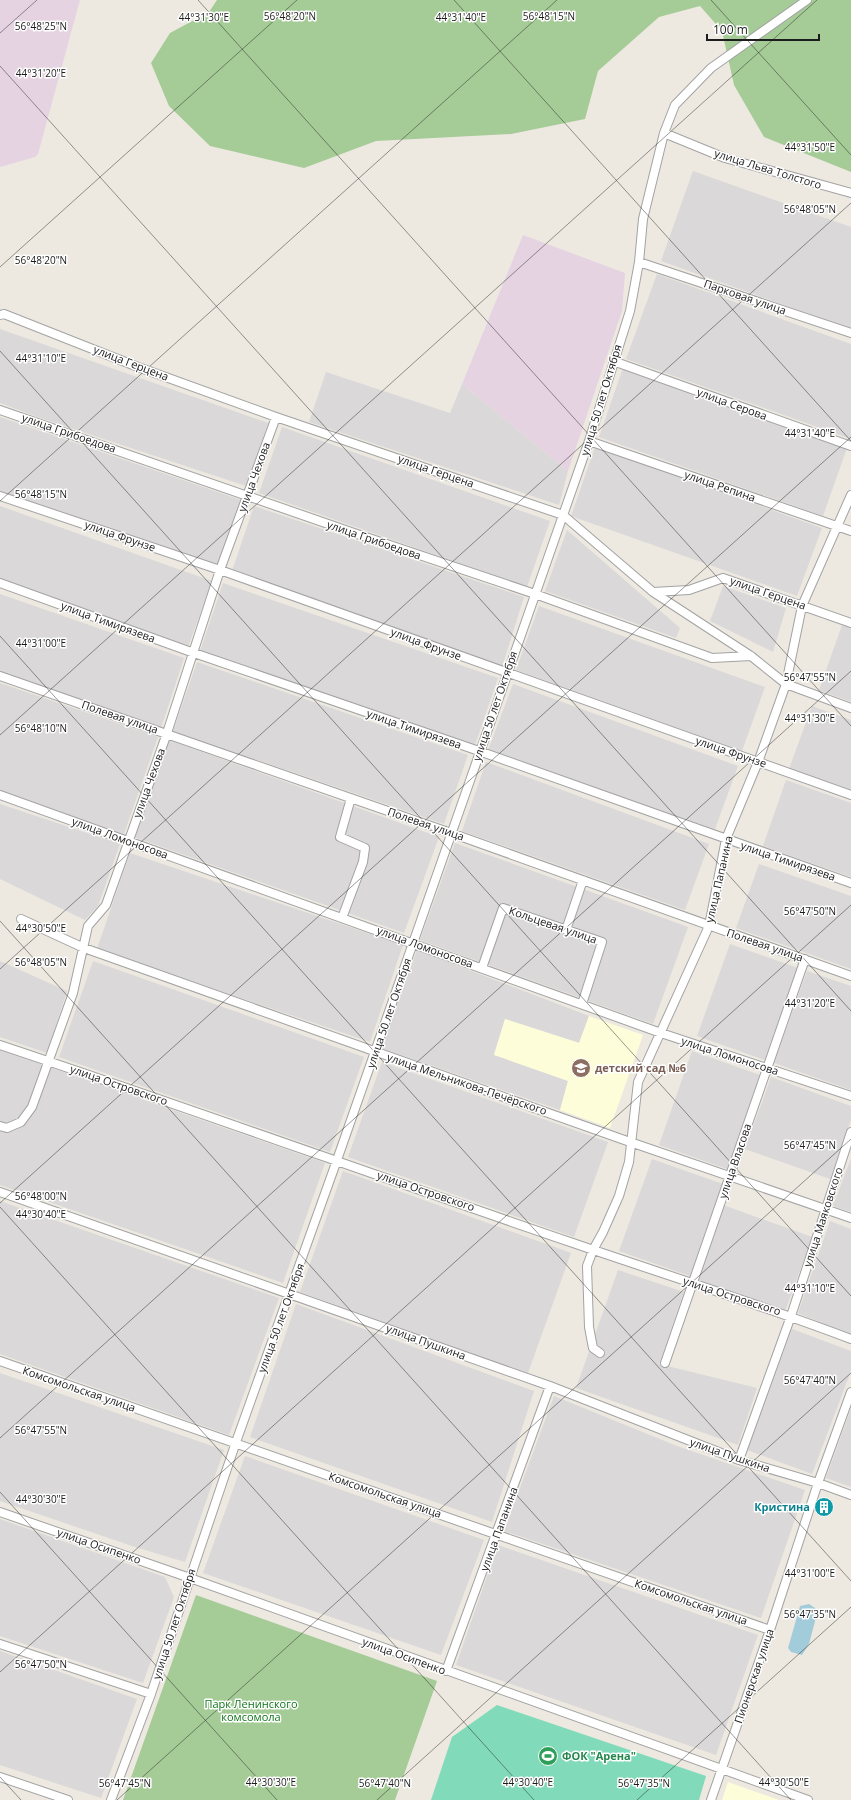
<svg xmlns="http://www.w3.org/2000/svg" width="851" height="1800" font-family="'Open Sans',sans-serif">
<rect width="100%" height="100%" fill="#ede9e1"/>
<!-- residential -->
<path fill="#dad8d8" d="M693,171l158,56v102l-190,-68z
M657,274l194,70v95l-225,-80z
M0,329l268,94 -22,63 -206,-68 -40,-15z
M623,368l224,80 -24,68 -224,-79z
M326,372l124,41 12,-29 106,87 -9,34 -250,-83z
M0,417l241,83 -23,66 -218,-75z
M282,427l268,94 -23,66 -268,-94z
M595,447l227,81 -25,68 -226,-80z
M0,506l212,75 -24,66 -188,-67z
M254,506l270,91 -22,70 -270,-96z
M567,530l113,98 -4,10 -131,-47z
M223,583l275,95 -23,67 -275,-94z
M723,586l63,22 -13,44 -63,-31z
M0,594l184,64 -23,70 -161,-56z
M539,606l226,81 -23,64 -226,-81z
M842,625l9,3v74l-32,-12z
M197,662l271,93 -24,69 -271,-93z
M0,683l158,54 -34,97 -124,-44z
M513,684l225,82 -23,63 -227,-79z
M812,706l39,14v71l-62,-22z
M169,740l270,97 -35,96 -270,-96z
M486,762l223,82 -24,66 -223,-79z
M786,780l65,23v74l-88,-31z
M0,804l120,40 -22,62 -13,14 -85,-41z
M455,843l233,84 -35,97 -233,-84z
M130,853l273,92 -33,97 -273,-93z
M759,864l92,32v73l-115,-41z
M730,944l68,24 -33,92 -68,-24z
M417,950l172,66 -9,27 -75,-24 -11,35 74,27 -8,29 -179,-62z
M0,961l67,30 -20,62 -47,-16z
M93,961l271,96 -34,95 -271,-95z
M807,971l44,15v104l-77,-27z
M0,1050l325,113 -42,120 -283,-98z
M692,1051l68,24 -33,94 -68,-24z
M382,1062l226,80 -34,95 -226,-80z
M771,1077l80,29v14l-21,59 -85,-30z
M851,1158v54l-18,-6z
M652,1159l71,25 -33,92 -71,-25z
M343,1171l228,82 -43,120 -228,-81z
M0,1201l279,97 -50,137 -229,-81z
M723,1205l89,32 -27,75 -88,-31z
M830,1221l21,8v106l-53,-22z
M618,1270l66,22 -25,72 98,24 -19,57 -162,-57z
M296,1304l238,87 -42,131 -242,-85z
M792,1329l59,22v20l-39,103 -65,-24z
M0,1373l224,77 -39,112 -50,-15 -135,-46z
M554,1396l123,50 128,44 -44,128 -257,-87z
M851,1408v79l-25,-9z
M245,1456l239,84 -43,115 -238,-82z
M0,1519l165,58 9,20 -31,86 -143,-47z
M498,1545l260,90 -42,120 -260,-90z
M0,1651l137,48 -36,99 -101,-33z"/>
<!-- industrial -->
<path fill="#e6d3e2" d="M0,0h80l-42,154 -3,3 -35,10z
M523,235l102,38 -3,38 -54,160 -106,-87z"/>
<!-- education -->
<path fill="#fdfed9" d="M589,1016l54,19 -33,93 -50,-18 8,-29 -74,-26 11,-36 74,24z
M728,1782l51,18h-57z"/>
<!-- forest -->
<path fill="#a5cb97" d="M217,0h634v172l-87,-35 -30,-52 -12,-54 -22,-25 -41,11 -61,54 -13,48 -74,15 -135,7 -72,27 -94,-22 -41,-40 -18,-43 19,-30 39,-21z
M196,1595l241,86 -42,119h-272z"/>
<!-- pitch -->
<path fill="#81dab9" d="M497,1705l209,71 -7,24h-268l21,-63z"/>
<!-- water -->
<path fill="#a3ccda" d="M809,1604l9,6 -9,34 -7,11 -11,-3 -3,-4 12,-42z"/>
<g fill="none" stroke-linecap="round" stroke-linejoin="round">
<defs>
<path id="minor" d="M664,133l61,25 126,35
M639,262l212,71
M0,315l4,-1 134,53 138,50 287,98 90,77 36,-2 34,-12 128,45
M613,361l238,85
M0,410l354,123 181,61 177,64 39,-2
M589,441l262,90
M0,496l220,74 631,225
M0,583l194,70 285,98 372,132
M653,592l98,64 35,28 65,24
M0,676l451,157 400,143
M0,795l661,238 190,63
M342,918l21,-56 2,-14 -25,-11 11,-39
M21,919l63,29 546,194 221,76
M566,930l17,-50
M482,968l21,-60 99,34 -20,62
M0,1045c192,64 382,133 573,198 93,32 186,61 278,96
M0,1126l7,2 14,-6 11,-15 41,-114 15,-67 18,-21 61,-172 53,-163 56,-153
M0,1192l550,194 189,74 79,23 33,12
M600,1353l-7,-5 -4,-21 -2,-61 6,-16 10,-18 16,-36 10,-34 9,-80 71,-156 17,-87 32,-77 28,-78 16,-78 49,-111
M0,1361l770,269
M665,1363l140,-404
M739,1460l52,-144 60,-184
M0,1512l190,66 618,222
M0,1644l151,50
M446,1671l104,-285
M0,1777l68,23
M111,1800l40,-106 85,-252 101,-282 252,-719 41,-130 9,-49 4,-43 21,-86 11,-28 36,-37 96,-68
M711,1800l59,-170 48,-147 33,-91"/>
</defs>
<!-- minor casing -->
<use href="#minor" stroke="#a3a3a3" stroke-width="10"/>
<!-- minor -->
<use href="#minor" stroke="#fff" stroke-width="8"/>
</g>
<!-- ticks -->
<path fill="none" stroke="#1c1c1c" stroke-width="1" stroke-opacity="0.45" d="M198,0l653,726M454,0l397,441M711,0l140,155M0,33l37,-33M0,66l851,945M0,267l297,-267M0,351l851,945M0,501l557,-501M0,636l851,945M0,735l817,-735M0,921l791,879M0,969l851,-766M0,1203l851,-766M0,1207l534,593M0,1438l851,-767M0,1492l277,308M0,1672l851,-767M0,1777l21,23M117,1800l734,-661M377,1800l474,-427M637,1800l214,-193"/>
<!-- icons -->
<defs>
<symbol id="school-disc" viewBox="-11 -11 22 22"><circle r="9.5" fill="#8d6e63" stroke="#fff"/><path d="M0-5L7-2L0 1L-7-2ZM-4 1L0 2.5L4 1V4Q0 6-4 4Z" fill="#fff"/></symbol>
<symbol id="building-disc" viewBox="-11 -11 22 22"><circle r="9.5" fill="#0f9aa8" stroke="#fff"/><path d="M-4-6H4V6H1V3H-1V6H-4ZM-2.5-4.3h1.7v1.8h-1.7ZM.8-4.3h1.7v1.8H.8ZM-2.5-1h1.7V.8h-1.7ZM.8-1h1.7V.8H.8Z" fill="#fff"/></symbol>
<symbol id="stadium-disc" viewBox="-11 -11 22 22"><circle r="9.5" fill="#2e9e5b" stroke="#fff"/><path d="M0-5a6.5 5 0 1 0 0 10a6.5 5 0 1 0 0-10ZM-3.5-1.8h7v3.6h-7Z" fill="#fff"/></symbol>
</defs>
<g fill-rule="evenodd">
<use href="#school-disc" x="570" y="1057" width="22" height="22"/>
<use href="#building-disc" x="813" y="1496" width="22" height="22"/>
<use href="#stadium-disc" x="537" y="1745" width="22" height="22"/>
</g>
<g text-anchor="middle" stroke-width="3" stroke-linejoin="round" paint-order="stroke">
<!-- street labels -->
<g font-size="11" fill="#1c1c1c" stroke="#fff">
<text transform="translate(768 169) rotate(17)" y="4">улица Льва Толстого</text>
<text transform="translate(745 297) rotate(19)" y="4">Парковая улица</text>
<text transform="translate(131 363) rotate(21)" y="4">улица Герцена</text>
<text transform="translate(601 400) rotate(-73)" y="4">улица 50 лет Октября</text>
<text transform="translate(732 404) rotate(20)" y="4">улица Серова</text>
<text transform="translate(69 433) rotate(19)" y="4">улица Грибоедова</text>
<text transform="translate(436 471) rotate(19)" y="4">улица Герцена</text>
<text transform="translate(254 477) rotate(-70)" y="4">улица Чехова</text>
<text transform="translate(720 486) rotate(19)" y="4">улица Репина</text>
<text transform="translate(120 536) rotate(19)" y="4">улица Фрунзе</text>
<text transform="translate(374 540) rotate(19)" y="4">улица Грибоедова</text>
<text transform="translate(768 593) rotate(19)" y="4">улица Герцена</text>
<text transform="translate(108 622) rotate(20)" y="4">улица Тимирязева</text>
<text transform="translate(426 644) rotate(20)" y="4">улица Фрунзе</text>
<text transform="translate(495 706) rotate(-71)" y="4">улица 50 лет Октября</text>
<text transform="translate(120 717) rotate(19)" y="4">Полевая улица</text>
<text transform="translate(414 729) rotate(19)" y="4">улица Тимирязева</text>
<text transform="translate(731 752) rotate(19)" y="4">улица Фрунзе</text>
<text transform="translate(149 783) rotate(-70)" y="4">улица Чехова</text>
<text transform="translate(426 824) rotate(19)" y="4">Полевая улица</text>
<text transform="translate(120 838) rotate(20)" y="4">улица Ломоносова</text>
<text transform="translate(788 861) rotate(19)" y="4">улица Тимирязева</text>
<text transform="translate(719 879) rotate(-77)" y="4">улица Папанина</text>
<text transform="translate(553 925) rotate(19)" y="4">Кольцевая улица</text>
<text transform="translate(765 945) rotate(19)" y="4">Полевая улица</text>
<text transform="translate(425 947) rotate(20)" y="4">улица Ломоносова</text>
<text transform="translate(389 1013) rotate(-71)" y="4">улица 50 лет Октября</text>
<text transform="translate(730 1056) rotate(18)" y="4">улица Ломоносова</text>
<text transform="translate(467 1084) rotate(19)" y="4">улица Мельникова-Печёрского</text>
<text transform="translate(119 1085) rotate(19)" y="4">улица Островского</text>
<text transform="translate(735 1161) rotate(-71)" y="4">улица Власова</text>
<text transform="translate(426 1191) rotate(19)" y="4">улица Островского</text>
<text transform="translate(823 1217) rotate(-72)" y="4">улица Маяковского</text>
<text transform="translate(732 1296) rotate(18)" y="4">улица Островского</text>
<text transform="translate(281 1318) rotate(-70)" y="4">улица 50 лет Октября</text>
<text transform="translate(426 1342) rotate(20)" y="4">улица Пушкина</text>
<text transform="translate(79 1389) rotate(19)" y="4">Комсомольская улица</text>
<text transform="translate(730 1455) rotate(19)" y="4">улица Пушкина</text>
<text transform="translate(385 1495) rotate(19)" y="4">Комсомольская улица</text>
<text transform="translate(499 1529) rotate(-70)" y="4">улица Папанина</text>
<text transform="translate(99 1546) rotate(19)" y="4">улица Осипенко</text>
<text transform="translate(691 1602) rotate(19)" y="4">Комсомольская улица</text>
<text transform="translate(174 1624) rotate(-72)" y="4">улица 50 лет Октября</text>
<text transform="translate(404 1656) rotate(20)" y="4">улица Осипенко</text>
<text transform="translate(754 1676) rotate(-71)" y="4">Пионерская улица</text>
</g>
<!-- education labels -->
<g font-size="11" font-weight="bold" fill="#785e54" stroke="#fff" text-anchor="start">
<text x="595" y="1072">детский сад №6</text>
</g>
<!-- culture labels -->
<g font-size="11" font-weight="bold" fill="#0d838f" stroke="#fff" text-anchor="end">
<text x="810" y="1511">Кристина</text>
</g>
<!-- park labels -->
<g font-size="11" fill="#0e7519" stroke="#fff">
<text x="251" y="1708">Парк Ленинского<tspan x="251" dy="13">комсомола</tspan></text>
</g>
<!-- leisure labels -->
<g font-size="11" font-weight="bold" fill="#27864d" stroke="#fff" text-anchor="start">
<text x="562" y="1760">ФОК "Арена"</text>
</g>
</g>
<g font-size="10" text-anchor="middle" fill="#1c1c1c" stroke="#fff" stroke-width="3" stroke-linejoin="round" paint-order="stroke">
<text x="290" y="20">56°48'20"N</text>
<text x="549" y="20">56°48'15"N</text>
<text x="204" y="21">44°31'30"E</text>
<text x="461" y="21">44°31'40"E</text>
<text x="41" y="30">56°48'25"N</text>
<text x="41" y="77">44°31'20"E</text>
<text x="810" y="151">44°31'50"E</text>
<text x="810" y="213">56°48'05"N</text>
<text x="41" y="264">56°48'20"N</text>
<text x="41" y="362">44°31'10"E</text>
<text x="810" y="437">44°31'40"E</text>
<text x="41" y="498">56°48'15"N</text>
<text x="41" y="647">44°31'00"E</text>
<text x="810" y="681">56°47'55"N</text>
<text x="810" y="722">44°31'30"E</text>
<text x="41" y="732">56°48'10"N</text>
<text x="810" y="915">56°47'50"N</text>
<text x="41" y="932">44°30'50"E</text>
<text x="41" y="966">56°48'05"N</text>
<text x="810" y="1007">44°31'20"E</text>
<text x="810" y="1149">56°47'45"N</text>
<text x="41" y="1200">56°48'00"N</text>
<text x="41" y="1218">44°30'40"E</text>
<text x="810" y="1292">44°31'10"E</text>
<text x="810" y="1384">56°47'40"N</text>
<text x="41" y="1434">56°47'55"N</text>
<text x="41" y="1503">44°30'30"E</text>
<text x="810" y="1577">44°31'00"E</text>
<text x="810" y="1618">56°47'35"N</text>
<text x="41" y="1668">56°47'50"N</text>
<text x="271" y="1786">44°30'30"E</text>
<text x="528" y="1786">44°30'40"E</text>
<text x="784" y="1786">44°30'50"E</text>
<text x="125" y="1787">56°47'45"N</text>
<text x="385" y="1787">56°47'40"N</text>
<text x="644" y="1787">56°47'35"N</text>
</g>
<!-- scale -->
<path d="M707 34v6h112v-6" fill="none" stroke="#1c1c1c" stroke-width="2"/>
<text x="713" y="34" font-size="12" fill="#1c1c1c" stroke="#ffffff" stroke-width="3" paint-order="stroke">100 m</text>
</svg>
